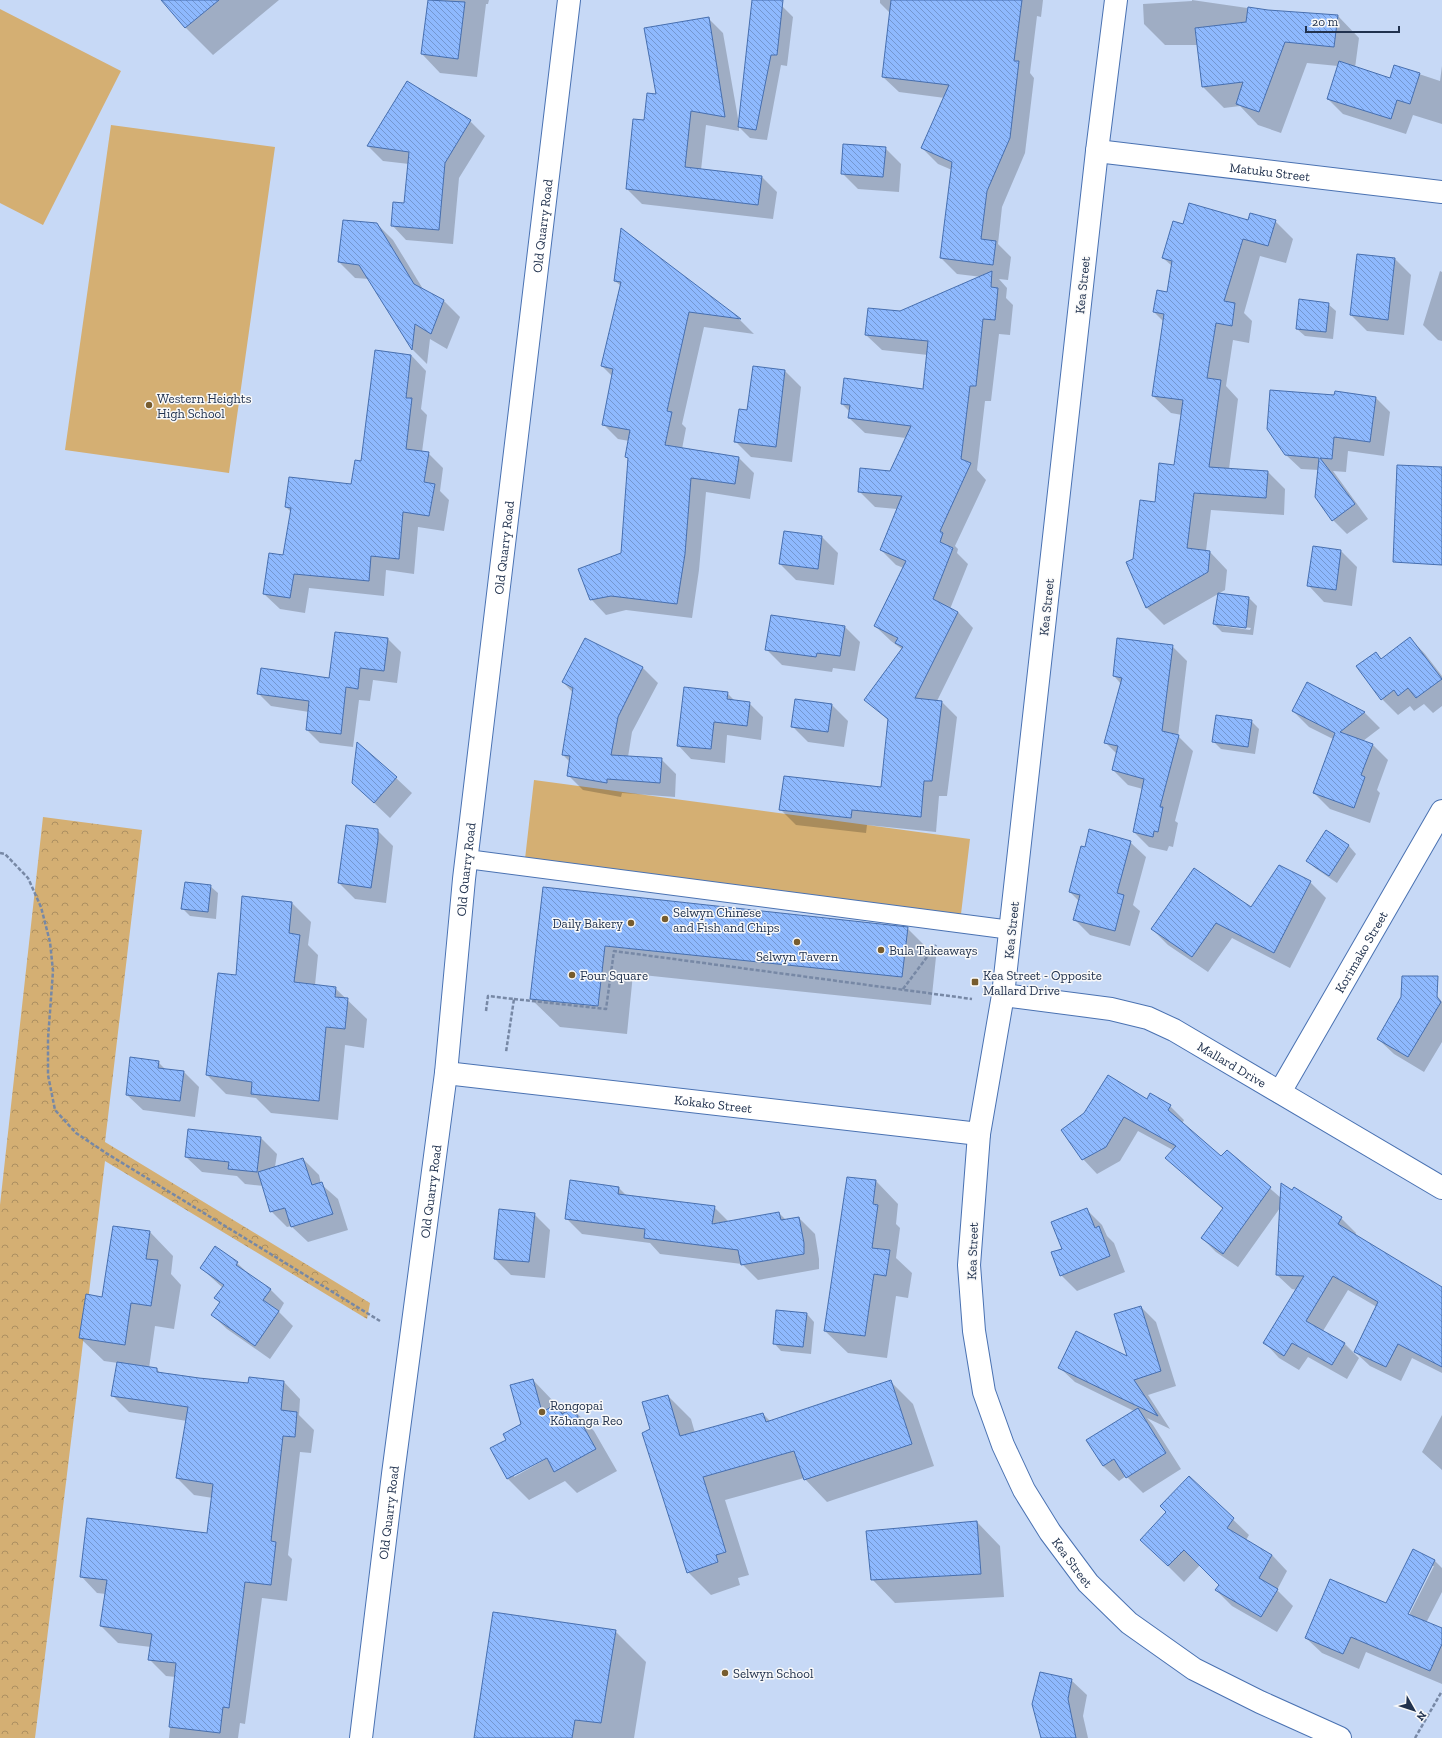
<svg xmlns="http://www.w3.org/2000/svg" width="1442" height="1738" font-family="'Zilla Slab',serif">
<defs>
<pattern id="park-crowns" width="20" height="18" patternUnits="userSpaceOnUse"><rect width="20" height="18" fill="#d4af73"/><path d="M2 6a3 3 0 1 1 6 0M12 15a3 3 0 1 1 6 0" fill="none" stroke="#ac8f61"/></pattern>
<pattern id="building-back-hatch" width="6" height="6" patternUnits="userSpaceOnUse"><rect width="6" height="6" fill="#8eb9fe"/><path d="M-1 5l2 2M0 0l6 6M5-1l2 2" fill="none" stroke="#7497d0"/></pattern>
</defs>
<rect width="100%" height="100%" fill="#c7d9f6"/>
<!-- grass -->
<path fill="#d4af73" d="M0,9l121,62 -78,154 -43,-22z
M111,125l164,22 -46,326 -164,-23z
M534,780l436,59 -9,75 -436,-55z"/>
<!-- park -->
<path fill="url(#park-crowns)" d="M43,817l99,13 -37,312 265,161 -3,16 -262,-158 -70,577h-35v-533z"/>
<!-- shadow -->
<path fill="#0003" fill-rule="evenodd" d="M163,0h116l-66,55 -27,-27z
M429,0h60l-1,4h-2l-9,73 -37,-4 -18,-19z
M880,0h163l-2,17 -4,-1 -7,57 4,5 -9,75 -23,54 -4,37 13,13 -3,23 -9,-1 8,9 -1,10 7,7 -3,30 -11,-1 -8,67h-6l-8,69 9,10 -31,66 3,3 -1,4 11,11 -18,45 8,3 15,16 -36,73 5,1 15,15 -10,79h-8l-3,36 -69,-7 -1,8 -70,-8 -16,-16 102,-21 7,-67 -23,-21 37,-50 -12,-9 -16,-15 29,-58 -8,-3 -15,-15 16,-41 -22,-2 -16,-16 32,-19 15,-34 -41,-5 -16,-15 1,-6 -8,-8 82,-14 4,-35 -46,-5 -16,-15 34,-23 82,-35 -25,-3 -16,-16 11,-88 -14,-6 -16,-16 23,-50 -46,-6 -16,-15 7,-64 -10,-10z
M1192,0l76,11 70,5 21,22 -4,30 36,11 4,-13 45,15 2,-15v58l-29,-9 -7,19 -63,-20 -15,-15 10,-33 -31,-3 -26,70 -23,-8 -18,-19 -16,2 -21,-21 -5,-42h-33l-21,-21 -1,-20 49,-3z
M782,6l11,11 -6,49 -6,-1 -14,75 -17,-2 -11,-11v4l-33,-6 -5,45 61,7 15,15 -4,27 -131,-15 -15,-15 18,-68 12,-26 51,-77 15,15 16,91z
M470,121l15,15 -26,42 -6,66 -47,-4 -14,-15 13,-21 4,-40 -26,-3 -15,-15z
M885,148l16,16 -2,28 -41,-3 -16,-16z
M1275,221l18,18 -7,24 -26,-7 -16,57 8,8 -3,22 -16,-3 -7,46 12,13 -9,70 39,3 17,17 -1,26 -73,-5 -5,41 4,1 17,18 -2,20 -61,35 -17,-17 -20,-46 7,-2 22,-57 19,-37 7,-51 -11,-2 -18,-17 11,-74 -10,-10 14,-19 4,-27 -9,-8 20,-33z
M377,224l16,16 30,49 21,12 16,16 -13,32 -17,-10 -3,25 -15,-15 -42,-70 -15,-1 -16,-16z
M622,229l118,91 14,14 -50,-7 -22,97 4,4 -4,21 57,9 15,15 -4,26 -44,-7 -7,78 -7,48 -66,-8 -20,5 -15,-16 31,-45 7,-95 -3,-2 3,-16 -11,-2 -15,-15 9,-48 -10,-10 19,-80 -6,-5z
M1358,255l37,4 16,16 -7,60 -37,-4 -16,-16z
M1440,271l2,1v69l-4,-1 -15,-15z
M1328,304l8,7 -3,28 -28,-3 -8,-7z
M411,355l15,16 -5,38 6,6 -5,37 6,1 15,15 -3,23 9,9 -5,31 -26,-4 -4,47 -28,-4 -2,26 -75,-8 -4,25 -25,-4 -16,-15 20,-38 7,-44 -5,-5 66,-22z
M754,367l31,4 16,16 -9,75 -41,-5 -16,-16 12,-30z
M1376,398l14,14 -6,44 -36,-5 -2,21 -13,-1 35,48 -21,15 -14,-14 -14,-50 -18,-1 -15,-14z
M822,537l16,16 -4,32 -38,-5 -16,-16z
M1341,551l16,16 -5,39 -28,-4 -15,-16z
M1218,594l31,4 8,8 -4,29 -31,-3 -8,-8zM1222,624l29,4 -1,2 -28,-4z
M844,626l16,16 -5,29 -22,-3 -1,4 -50,-7 -16,-16z
M335,633l53,6 13,13 -4,31 -24,-3 -3,21 -11,-1 -6,47 -33,-4 -13,-13 2,-18 -38,-6 -13,-13 72,-14z
M1410,638l15,16 17,22v30l-9,7 -9,-9 -10,7 -4,-5 -12,9 -16,-16 -7,-46 7,6z
M585,639l58,29 15,15 -26,49 -4,25 33,2 15,15 -1,23 -53,-4 -1,4 -38,-7 -15,-15 2,-13 -7,-7 10,-62 -10,-11z
M1172,646l15,15 -9,75 15,15 -18,70 3,2 -5,24 -4,-1 -2,5 -18,-4 -15,-15 9,-43 -15,-4 -15,-15 4,-16 -12,-12 16,-58 -7,-8z
M1307,684l58,29 15,15 -17,13 9,3 16,16 -11,30 3,3 -10,30 -40,-14 -16,-16 19,-54 -24,-12 -16,-16z
M727,693l8,8 14,2 14,14 -2,23 -34,-5 -2,28 -34,-4 -13,-14z
M796,700l36,5 16,16 -4,26 -36,-5 -16,-16z
M1251,721l8,8 -4,25 -34,-5 -8,-8z
M396,778l16,15 -22,25 -37,-35z
M377,830l16,16 -7,57 -31,-4 -16,-16z
M1326,831l23,15 7,8 -19,29 -22,-15 -8,-8z
M1130,842l16,15 -13,48 7,6 -10,35 -40,-11 -16,-16 5,-18 -9,-9z
M1279,866l31,16 16,16 -36,70 -58,-30 -24,34 -40,-27 -16,-16 99,-21z
M210,886l8,7 -2,26 -26,-3 -8,-8z
M543,888l364,40 29,29 -5,48 -298,-31 -6,60 -67,-7 -29,-28z
M292,903l19,19 -3,23 10,10 -3,30 20,3 32,31 -3,29 -19,-3 -7,75 -67,-7 -15,-15 -30,-4 -19,-19 29,-99z
M1435,993l7,9v40l-18,30 -30,-18 -16,-15 24,-42z
M158,1062l8,8 17,1 16,16 -4,30 -52,-7 -16,-15z
M1147,1100l23,6 14,14 -2,4 39,34 6,-7 54,47 11,-7 2,-3 47,30 15,15 -1,2 87,53v85l-30,-15 -11,23 -31,-15 -15,-14 22,-45 -29,-17 -25,41 21,12 15,15 -12,21 -39,-22 -9,13 -20,-12 -14,-15 32,-53 -5,-1 -15,-14 3,-67 -42,59 -22,-15 -14,-14 21,-29 -56,-51 6,-8 -35,-19 -18,30 -23,13 -14,-15 -21,-29z
M261,1138l16,16 -2,13 28,-8 16,16 2,9 17,15 10,31 -40,12 -17,-16 -4,1 -16,-16 -7,-25 -19,-2 -8,-8 -35,-4 -16,-15z
M848,1178l28,3 22,23 -2,20 4,4 -4,30 16,15 -4,25 -12,-2 -9,62 -39,-5 -23,-22z
M618,1187l9,9 87,11 15,15 50,-9 7,7 13,-2 16,16 4,25v10l-61,11 -16,-16 -82,-10 -10,-11 -68,-9 -16,-16z
M1086,1209l16,16 5,11 7,7 11,29 -48,19 -16,-16 2,-26z
M534,1214l16,16 -5,48 -34,-3 -16,-16z
M150,1232l23,24 -2,18 10,11 -7,44 -19,-3 -6,42 8,1 4,5 88,10 35,-2 16,17 -1,16 15,15 -3,23 -11,-1 -12,103 4,4 -5,42 -25,-3 -17,126 -5,-1 -2,15h-69l7,-61 -10,-1 -17,-17 2,-12 -33,-4 -17,-17 5,-32 -9,-1 -16,-17 127,-42 5,-36 -19,-3 -17,-17 10,-57 -58,-9 -16,-16 5,-33 -14,-2 -24,-23 23,-40z
M237,1263l14,13 19,13 14,14 -5,9 14,14 -23,33 -43,-30 -15,-14 8,-12 -5,-5 8,-10 -22,-20z
M1141,1307l15,15 20,64 -28,9 22,34 -23,-11 6,7 28,44 -38,24 -17,-17 -7,5 -16,-15 31,-55 -59,-29 -15,-14 69,-10z
M807,1314l7,8 -3,32 -30,-3 -7,-8z
M533,1380l21,22 1,4 2,-1 8,8 8,-4 21,22 23,40 -40,22 -12,-12 -36,19 -21,-21 -16,-30 15,-9 15,-16zM550,1454l1,2 -37,21v-3z
M891,1382l22,22 21,62 -107,36 -23,-24 -79,22 24,75 -11,3 2,7 -29,10 -23,-23 -37,-142 17,-34 23,23 4,14 68,-19 8,8z
M1442,1415v55l-20,-18z
M1189,1477l60,58 -3,5 26,15 15,16 -10,19 16,16 -16,26 -45,-26 -16,-16 4,-5 -20,-20 -16,17 -27,-27 10,-43z
M977,1522l23,24 4,51 -109,6 -23,-24z
M1413,1550l22,11 7,7v24l-16,31 16,7v54l-76,-32 -7,17 -37,-16 -16,-15 81,-34zM1432,1566h2l-27,53 -2,-1z
M615,1631l31,31 -12,76h-159z
M1071,1680l16,15 -4,21 5,22h-46z"/>
<!-- building -->
<path fill="url(#building-back-hatch)" stroke="#476faf" d="M161,0h58l-34,28z
M428,0l37,2 -7,57 -37,-5z
M752,0h31l-6,55h-6l-15,75 -18,-3z
M891,0h131l-8,61h5l-9,77 -23,53 -6,48 15,2 -3,24 -53,-7 12,-96 -31,-14 28,-63 -67,-8z
M1248,7l20,3 70,5 -4,32 -49,-5 -26,70 -23,-8 7,-22 -41,5 -7,-59 51,-6z
M709,17l16,100 -34,-6 -6,56 77,9 -4,29 -132,-16 7,-70 11,1 3,-27 9,1 -12,-66z
M1339,61l51,17 4,-13 26,8 -10,31 -13,-4 -6,19 -64,-20z
M407,81l64,39 -26,43 -6,67 -48,-4 2,-24 11,1 5,-51 -42,-6z
M843,144l43,3 -3,30 -42,-3z
M1189,203l59,17 2,-7 26,7 -8,26 -25,-7 -19,62 11,2 -3,23 -16,-3 -9,55 14,2 -12,87 59,4 -2,27 -72,-5 -7,55 23,3 -2,21 -62,36 -20,-46 7,-3 7,-59 15,2 4,-39 15,2 9,-65 -31,-4 12,-82 -11,-2 4,-22 10,2 5,-31 -10,-3 11,-37 10,3z
M343,220l34,3 37,61 30,16 -13,34 -16,-10 -3,26 -53,-85 -21,-3z
M621,228l120,91 -52,-7 -22,99 5,1 -7,33 74,12 -4,27 -44,-6 -6,76 -8,50 -66,-8 -21,4 -12,-31 43,-16 7,-95 -3,-1 5,-27 -28,-5 11,-56 -12,-3 20,-84 -7,-1z
M1357,254l38,4 -7,62 -38,-5z
M992,271l-1,16 7,1 -3,32 -12,-1 -7,67h-6l-9,73 10,4 -31,68 3,2 -3,9 13,6 -20,51 25,13 -43,86 27,3 -10,80h-8l-3,36 -69,-7 -1,8 -72,-8 5,-34 97,11 7,-68 -24,-19 39,-53 -8,-4 3,-5 -24,-12 32,-65 -26,-11 22,-54 -44,-4 2,-24 30,3 21,-45 -63,-8 2,-13 -9,-1 3,-26 79,11 5,-48 -63,-6 3,-27 32,3z
M1299,299l30,4 -3,29 -30,-3z
M375,350l36,5 -5,43h6l-6,51 23,3 -5,30 11,2 -6,32 -26,-4 -4,47 -28,-3 -2,25 -75,-7 -4,24 -27,-4 6,-41 14,2 8,-47 -6,-1 4,-30 62,7 4,-24 6,1z
M753,366l32,4 -9,77 -42,-5 5,-33 8,1z
M1270,390l64,5 1,-4 41,6 -6,45 -36,-5 -2,22 -12,-1 35,46 -23,17 -17,-24 4,-39 -34,-3 -18,-26z
M1397,465l45,2v98l-49,-3z
M784,531l38,5 -4,33 -39,-5z
M1313,546l28,4 -5,40 -29,-4z
M1218,593l31,4 -3,31 -33,-4z
M771,615l74,11 -5,30 -23,-3 -1,4 -51,-7z
M335,632l53,6 -4,33 -24,-3 -2,21 -12,-2 -5,47 -35,-4 3,-29 -52,-7 4,-26 68,10z
M1410,637l32,42 -26,19 -8,-10 -10,8 -4,-6 -13,10 -25,-34 20,-14 5,7z
M585,638l58,29 -25,50 -7,38 51,3 -2,25 -53,-4v4l-40,-7 3,-20 -8,-1 11,-67 -11,-6z
M1117,638l56,7 -11,86 17,4 -19,72h3l-5,25 -4,-1 -1,6 -20,-5 11,-53 -32,-9 6,-24 -14,-3 18,-65 -9,-2z
M1307,682l58,30 -25,20 33,12 -12,31 4,2 -11,31 -41,-15 22,-60 -43,-22z
M684,687l44,5 -1,7 23,3 -3,24 -33,-4 -3,27 -34,-3z
M795,699l37,5 -4,28 -37,-5z
M1216,715l36,5 -4,27 -36,-5z
M357,742l40,35 -23,26 -22,-20z
M346,825l32,4v11l-7,48 -33,-5z
M1089,829l42,12 -14,52 7,2 -9,36 -42,-11 7,-25 -11,-3 12,-46 4,1z
M1326,830l23,15 -20,31 -23,-15z
M1279,865l32,16 -37,72 -58,-30 -24,34 -41,-28 43,-61 57,39z
M185,882l26,3 -3,27 -27,-3z
M543,887l365,40 -6,50 -297,-31 -7,60 -68,-7z
M242,896l50,6 -3,31 11,2 -6,47 42,5 -1,10 13,1 -3,31 -19,-2 -7,74 -68,-7 1,-12 -46,-7 12,-102 18,2z
M1402,976h36l-1,21 4,5 -33,55 -31,-18 24,-42z
M130,1057l29,4 -1,7 26,3 -4,30 -54,-6z
M1108,1075l39,24 3,-6 21,12 -3,5 53,46 6,-6 44,37 -48,67 -22,-16 22,-30 -58,-50 11,-12 -52,-29 -18,30 -24,13 -21,-30 23,-17z
M188,1129l73,8 -4,35 -29,-3 1,-7 -44,-5z
M303,1158l9,27 10,-3 11,32 -42,13 -6,-19 -15,4 -12,-40z
M847,1177l29,3 -3,24 5,1 -6,43 18,2 -4,26 -12,-2 -9,62 -41,-5z
M570,1180l49,7 -1,7 97,12 -3,18 67,-12 2,8 18,-3 5,26v11l-63,11 -3,-15 -94,-12 1,-9 -80,-10z
M1281,1183l11,7 2,-3 48,30 -4,7 104,63v80l-44,-23 -12,23 -32,-15 24,-50 -45,-26 -27,45 39,22 -13,22 -40,-22 -8,13 -21,-13 41,-67 -28,-1z
M1087,1208l8,20 4,-2 11,30 -50,20 -9,-24 11,-3 -11,-27z
M499,1209l36,4 -6,49 -35,-3z
M113,1226l37,5 -4,28 12,1 -7,46 -20,-3 -6,42 -46,-7 7,-44 16,3z
M215,1246l23,16 -2,3 35,24 -8,11 16,11 -24,35 -44,-31 9,-13 -6,-4 10,-13 -24,-17z
M1141,1306l20,65 -27,9 24,36 -100,-48 18,-37 51,25 -13,-42z
M776,1310l31,3 -4,34 -30,-3z
M117,1362l40,6v4l42,6 49,5 1,-6 35,4 -3,29 16,2 -2,25 -12,-1 -12,105 5,1 -5,43 -26,-3 -16,126 -6,-1 -3,26 -51,-6 7,-64 -28,-3 4,-26 -52,-8 7,-46 -27,-3 7,-59 120,15 6,-49 -37,-6 12,-71 -77,-11z
M533,1379l9,33 15,-8 5,10 11,-6 23,41 -42,23 -7,-14 -40,21 -17,-31 16,-8 -3,-6 18,-10 -11,-39z
M891,1380l21,64 -108,36 -10,-29 -91,26 23,75 -10,3 2,7 -31,11 -45,-140 8,-4 -8,-27 26,-7 12,41 83,-23 3,9z
M1138,1408l28,45 -40,25 -12,-19 -11,7 -17,-26z
M1189,1476l45,42 -7,10 45,27 -13,23 19,11 -17,28 -46,-27 4,-5 -35,-35 -16,16 -28,-26 26,-28 -6,-6z
M977,1521l4,53 -110,6 -5,-49z
M1413,1549l22,11 -27,54 34,14v16l-12,27 -79,-34 -8,17 -38,-16 25,-59 56,24z
M493,1612l123,18 -15,93 -26,-3 -3,18h-98z
M1040,1672l32,7 -4,20 8,39h-35l-9,-34z"/>
<g fill="none" stroke-linecap="round" stroke-linejoin="round">
<defs>
<path id="lane" d="M467,859l544,71"/>
<g id="street">
<path id="s1" d="M1116,0l-19,151 -94,844 -24,139 -10,131 5,66 10,61 19,53 21,45 26,42 38,51 41,40 65,46 66,33 80,36"/>
<path id="s2" d="M1097,151l345,41"/>
<path id="s3" d="M1003,995l108,14 37,9 26,12 268,158"/>
<path id="s4" d="M446,1073l533,61"/>
<path id="s5" d="M1280,1092l162,-281"/>
<path id="s6" d="M361,1738l32,-264 53,-401 18,-194 105,-879"/>
</g>
</defs>
<!-- lane casing -->
<use href="#lane" stroke="#4a72b2" stroke-width="20"/>
<!-- street casing -->
<use href="#street" stroke="#4a72b2" stroke-width="24"/>
<!-- path -->
<path stroke="#7788a5" stroke-width="2.5" stroke-dasharray="4 2" stroke-linecap="butt" d="M0,853l5,1 23,24 13,29 9,35 3,29 -5,68v36l7,35 21,23 30,20 274,168
M903,989l33,-44
M514,999l92,10 8,-58 358,48
M486,1011l2,-15 26,3 -8,53
M1415,1738l27,-47"/>
<!-- lane -->
<use href="#lane" stroke="#fff" stroke-width="18"/>
<!-- street -->
<use href="#street" stroke="#fff" stroke-width="22"/>
</g>
<!-- markers -->
<g fill="#775c2e" stroke="#f9f9f9" stroke-width="1.5">
<circle cx="149" cy="405" r="4"/>
<circle cx="665" cy="919" r="4"/>
<circle cx="631" cy="923" r="4"/>
<circle cx="797" cy="942" r="4"/>
<circle cx="881" cy="950" r="4"/>
<circle cx="572" cy="975" r="4"/>
<rect x="971" y="978" width="8" height="8" rx="2"/>
<circle cx="542" cy="1412" r="4"/>
<circle cx="725" cy="1673" r="4"/>
</g>
<g text-anchor="middle" stroke-width="3" stroke-linejoin="round" paint-order="stroke">
<!-- street labels -->
<g font-size="13" fill="#21324e" stroke="#f9f9f9">
<text dy="5" stroke="none"><textPath href="#s2" startOffset="174">Matuku Street</textPath></text>
<text dy="5" stroke="none"><textPath href="#s6" startOffset="1523">Old Quarry Road</textPath></text>
<text transform="translate(1082 285) rotate(-84)" y="5">Kea Street</text>
<text dy="5" stroke="none"><textPath href="#s6" startOffset="1199">Old Quarry Road</textPath></text>
<text transform="translate(1046 607) rotate(-84)" y="5">Kea Street</text>
<text dy="5" stroke="none"><textPath href="#s6" startOffset="875">Old Quarry Road</textPath></text>
<text transform="translate(1011 930) rotate(-84)" y="5">Kea Street</text>
<text dy="5" stroke="none"><textPath href="#s5" startOffset="162">Korimako Street</textPath></text>
<text dy="5" stroke="none"><textPath href="#s3" startOffset="243">Mallard Drive</textPath></text>
<text dy="5" stroke="none"><textPath href="#s4" startOffset="269">Kokako Street</textPath></text>
<text dy="5" stroke="none"><textPath href="#s6" startOffset="551">Old Quarry Road</textPath></text>
<text transform="translate(972 1251) rotate(-88)" y="5">Kea Street</text>
<text dy="5" stroke="none"><textPath href="#s6" startOffset="227">Old Quarry Road</textPath></text>
<text dy="5" stroke="none"><textPath href="#s1" startOffset="1595">Kea Street</textPath></text>
</g>
<!-- poi labels -->
<g font-size="13" fill="#21324e" stroke="#f9f9f9" text-anchor="start">
<text x="157" y="403">Western Heights<tspan x="157" dy="15">High School</tspan></text>
<text x="673" y="917">Selwyn Chinese<tspan x="673" dy="15">and Fish and Chips</tspan></text>
<text x="623" y="928" text-anchor="end">Daily Bakery</text>
<text x="889" y="955">Bula Takeaways</text>
<text x="797" y="961" text-anchor="middle">Selwyn Tavern</text>
<text x="580" y="980">Four Square</text>
<text x="983" y="980">Kea Street - Opposite<tspan x="983" dy="15">Mallard Drive</tspan></text>
<text x="550" y="1410">Rongopai<tspan x="550" dy="15">Kōhanga Reo</tspan></text>
<text x="733" y="1678">Selwyn School</text>
</g>
</g>
<!-- north arrow -->
<g transform="translate(1414 1710) rotate(129)" stroke="#f9f9f9" stroke-width="3" paint-order="stroke">
<path d="M0-3L7 15L0 10L-7 15Z" fill="#21324e"/>
<text y="-6" font-size="11" font-weight="bold" text-anchor="middle" fill="#21324e">N</text>
</g>
<!-- scale -->
<path d="M1306 26v6h93v-6" fill="none" stroke="#21324e" stroke-width="2"/>
<text x="1312" y="26" font-size="12" fill="#21324e" stroke="#f9f9f9" stroke-width="3" paint-order="stroke">20 m</text>
</svg>
